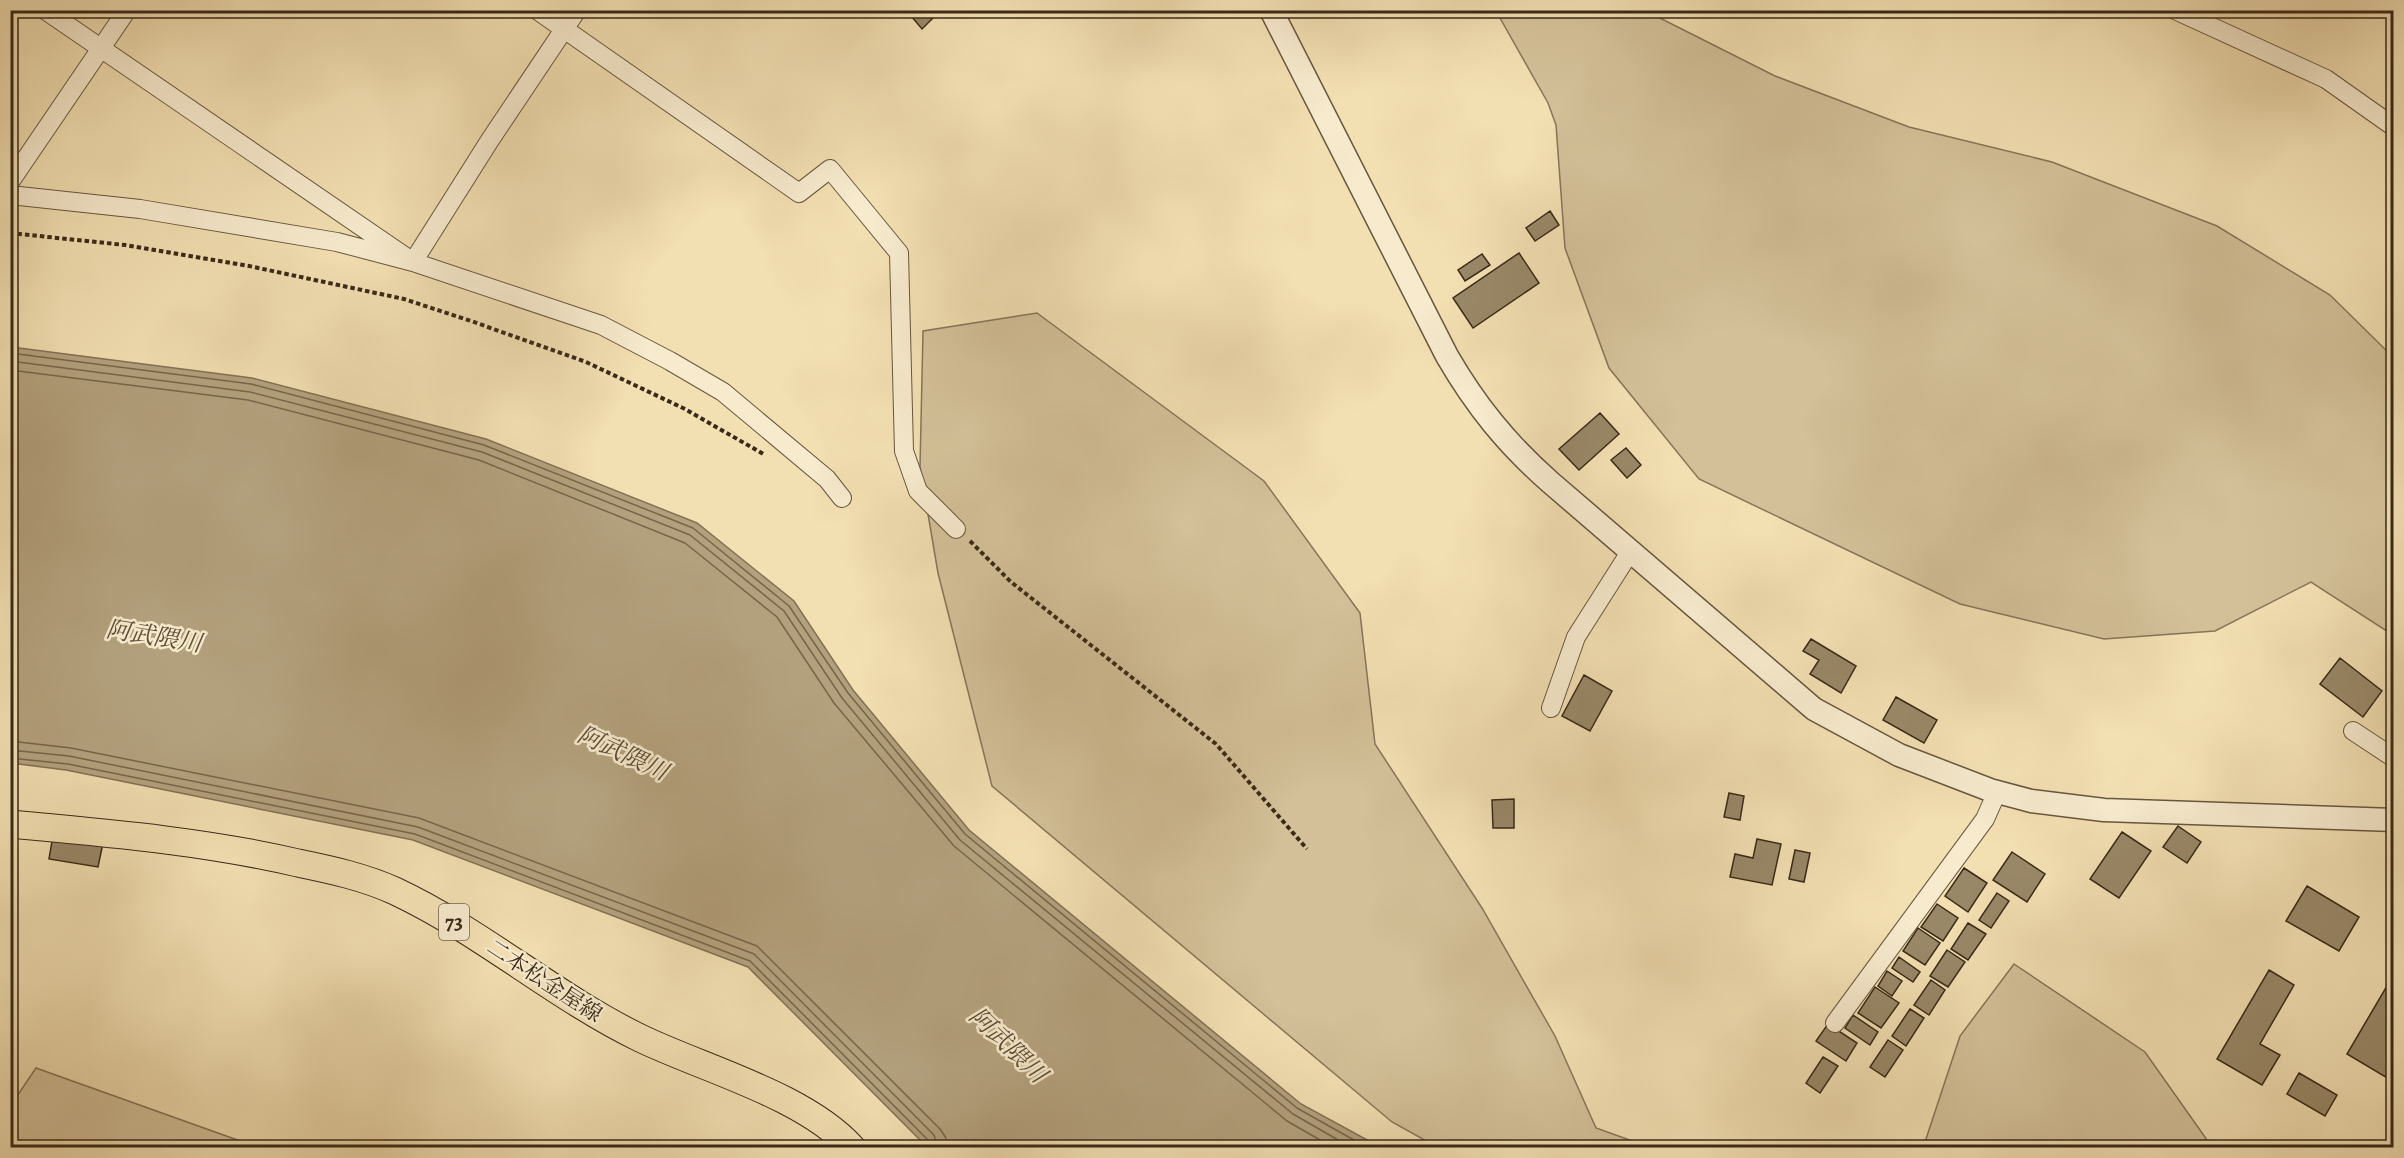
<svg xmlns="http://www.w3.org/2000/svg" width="2404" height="1158" font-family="Alegreya,'Noto Serif JP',serif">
<rect width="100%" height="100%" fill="#f2dfb2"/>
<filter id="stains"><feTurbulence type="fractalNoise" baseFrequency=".00333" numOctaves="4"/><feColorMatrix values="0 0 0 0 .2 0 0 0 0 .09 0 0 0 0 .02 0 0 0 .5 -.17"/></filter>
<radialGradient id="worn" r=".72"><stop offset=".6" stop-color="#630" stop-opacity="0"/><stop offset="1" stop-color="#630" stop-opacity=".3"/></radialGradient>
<!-- green -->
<path fill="#d3c098" stroke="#867558" stroke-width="1.5" d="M1496,11h150l129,65 134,51 143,35 165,64 113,69 63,62v278l-82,-53 -96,49 -111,8 -144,-35 -261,-125 -90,-111 -44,-120 -9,-123 -8,-22z
M1037,313l227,168 96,132 15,131 107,164 73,128 41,92 53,19h-212l-45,-25 -400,-336 -54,-213 -18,-106 3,-136z
M2014,964l131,88 67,95h-298l11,-5 35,-106z
M36,1068l221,79h-246v-42z"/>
<!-- water -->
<path fill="#b3a17d" stroke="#827154" stroke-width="1.5" d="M11,347l241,31 234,61 211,84 97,78 59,89 116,140 332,274 79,43h-453l-179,-180 -335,-127 -347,-70 -55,-7z"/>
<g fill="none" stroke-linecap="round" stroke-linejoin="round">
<!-- shore -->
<path stroke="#76664a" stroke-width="1.5" d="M10,353l241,31 233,61 209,83 96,78 59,87 117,141 332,274 71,40
M10,361l240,31 232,60 208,83 94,76 58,87 118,142 333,274 59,34
M10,370l238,30 231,60 206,83 92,74 57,86 120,143 333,275 47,27
M10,741l61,7 348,70 338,128 183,183 6,9 1,10
M10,750l59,6 349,71 336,127 180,181 4,13
M10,758l58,6 347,70 335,127 179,180 2,7"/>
</g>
<!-- building -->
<path fill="#998868" stroke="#392a17" stroke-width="1.5" d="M906,10h35l-19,19z
M1550,211l9,14 -24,16 -9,-13z
M1519,253l20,30 -66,45 -20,-30z
M1482,254l8,11 -25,16 -7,-11z
M1600,413l19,21 -40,36 -20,-21z
M1626,448l15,17 -14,13 -16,-18z
M1811,639l45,27 -15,27 -31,-19 9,-14 -16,-9z
M2340,658l42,33 -19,26 -43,-33z
M1584,675l28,16 -22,40 -28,-15z
M1896,697l41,23 -13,23 -41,-23z
M1729,793l15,3 -4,24 -16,-3z
M1514,799v29h-21l-1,-28z
M2178,826l23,16 -14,21 -24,-16z
M2122,832l29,19 -32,47 -29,-19z
M53,835l50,8 -5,24 -49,-8z
M1757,839l24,5 -9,41 -42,-8 5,-23 18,4z
M1795,850l15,3 -6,29 -15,-3z
M2012,852l33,22 -18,28 -34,-22z
M1964,868l23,15 -19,29 -23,-16z
M2307,886l52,31 -20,34 -53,-30z
M1997,893l12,8 -18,27 -12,-8z
M1937,904l21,14 -15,23 -22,-14z
M1968,923l18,11 -18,26 -17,-11z
M1918,928l22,15 -15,22 -22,-14z
M1947,950l18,12 -17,25 -18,-11z
M1899,957l21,15 -7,10 -21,-14z
M2269,970l25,15 -34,59 20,11 -18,30 -45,-26z
M1887,971l15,10 -10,15 -14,-10z
M2394,974v108l-47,-28z
M1931,980l14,10 -16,25 -15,-10z
M1875,987l24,16 -18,25 -23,-15z
M1910,1009l14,9 -18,28 -14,-10z
M1853,1015l25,17 -8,13 -25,-17z
M1828,1024l29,19 -11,18 -30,-20z
M1888,1040l15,10 -18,27 -15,-10z
M1823,1057l15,9 -18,27 -14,-10z
M2299,1073l38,22 -12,21 -38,-22z"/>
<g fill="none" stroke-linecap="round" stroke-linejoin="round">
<defs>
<path id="minor" d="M45,10l368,252 77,-122 87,-130
M537,10l262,183 31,-24 69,84 5,198 14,40 38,38
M2175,10l151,69 68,48
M10,182l117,-172
M10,195l130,14 197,33 76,20 188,63 69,36 53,31 104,87 15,19
M1551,708l25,-71 54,-85
M2353,731l41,27
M1835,1023l150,-204 12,-27"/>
<path id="tertiary" d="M1271,10l176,346c29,50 60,88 103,126l264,227 85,46 91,35 41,11 73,9 290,10"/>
<path id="primary" d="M10,824c97,9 194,17 288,39 34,7 66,14 97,28 87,41 159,105 245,147 64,31 164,57 212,110"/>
</defs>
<!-- minor casing -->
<use href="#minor" stroke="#67573e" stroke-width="20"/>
<!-- tertiary casing -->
<use href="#tertiary" stroke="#67573e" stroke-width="25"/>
<!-- primary casing -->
<use href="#primary" stroke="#392a17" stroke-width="29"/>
<!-- path -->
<path stroke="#392a17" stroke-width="4" stroke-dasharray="4.5 3" stroke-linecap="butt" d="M10,233l115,12 124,21 155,33 67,22 115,41 99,47 80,46
M970,541l41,41 205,162 91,105"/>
<!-- minor -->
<use href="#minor" stroke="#f7eacd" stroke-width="18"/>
<!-- tertiary -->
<use href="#tertiary" stroke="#f7eacd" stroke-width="22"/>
<!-- primary -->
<use href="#primary" stroke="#f2dfb2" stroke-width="27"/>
</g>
<g text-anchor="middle" stroke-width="5" stroke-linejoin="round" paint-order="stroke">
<!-- shield labels -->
<rect fill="#f7eacd" stroke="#72644e" stroke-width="1.5" x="439" y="904" width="30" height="36" rx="4.5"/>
<g font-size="21" font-weight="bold" fill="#392a17">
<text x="454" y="929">73</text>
</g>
<!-- street labels -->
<g font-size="22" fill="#392a17" stroke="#f7eacd">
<text transform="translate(545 980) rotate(33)" y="8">二本松金屋線</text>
</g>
<!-- water labels -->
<g font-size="24" font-style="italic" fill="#5e4e36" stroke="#f7eacd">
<text transform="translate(154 636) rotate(9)" y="8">阿武隈川</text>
<text transform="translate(623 753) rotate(25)" y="8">阿武隈川</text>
<text transform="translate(1008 1045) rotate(44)" y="8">阿武隈川</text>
</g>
</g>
<!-- margin -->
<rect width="2404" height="1158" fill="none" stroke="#f2dfb2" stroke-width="36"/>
<rect x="12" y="12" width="2380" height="1134" fill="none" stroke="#392a17" stroke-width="3"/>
<rect x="18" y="18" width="2368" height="1122" fill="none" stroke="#392a17" stroke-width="1.5"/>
<rect width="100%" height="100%" filter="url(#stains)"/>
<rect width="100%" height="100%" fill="url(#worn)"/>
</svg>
